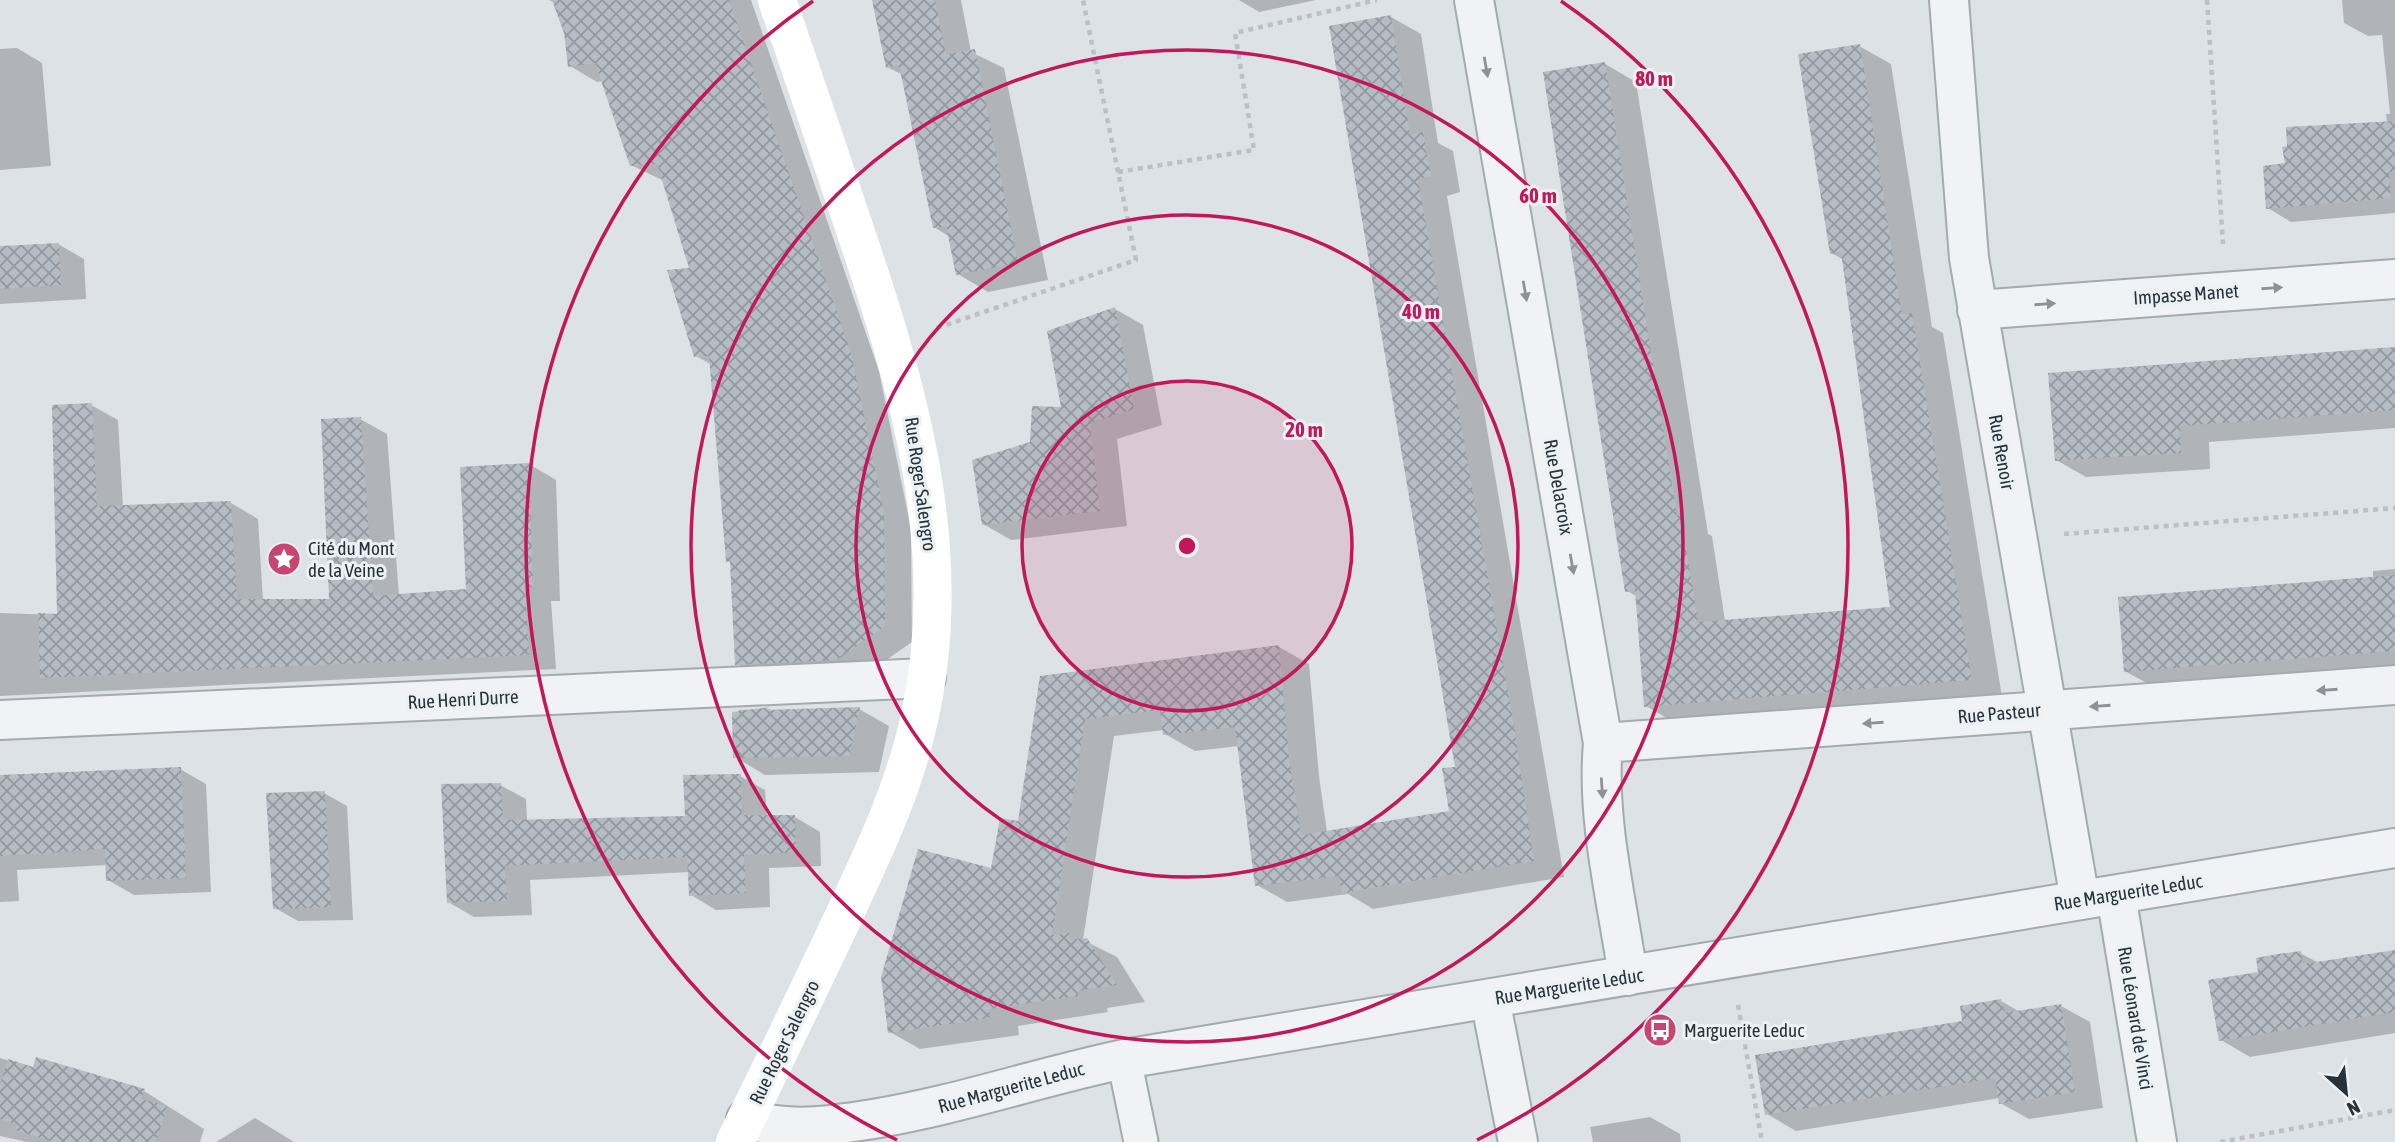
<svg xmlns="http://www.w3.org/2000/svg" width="2395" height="1142" font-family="'Asap Condensed',sans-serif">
<defs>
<pattern id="building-cross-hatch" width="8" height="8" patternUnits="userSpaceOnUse" patternTransform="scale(1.75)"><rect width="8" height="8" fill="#b5bcc3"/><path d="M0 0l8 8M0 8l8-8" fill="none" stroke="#9399a0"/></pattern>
</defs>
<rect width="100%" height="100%" fill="#dde2e6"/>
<!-- shadow -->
<path fill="#0003" d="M549,0h202l128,371 32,158 1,113 -47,33 -100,5 -28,-16 -5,-101 -4,-2 -16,-196 -16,-9 -5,-86 -27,-89 -33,-16 -28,-84 -6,1 -27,-16 -5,-33 -10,-30z
M874,0h87l10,52 33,16 44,212 -60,12 -30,-18 -8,-37 -16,-10 -31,-152 -16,-8z
M1239,0h77l-57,12z
M2342,0h53v213l-104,9 -23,-14 19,-43 100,-42 -1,-9h4l-8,-79 -14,1 -24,-13z
M1391,17l30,17 17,109 15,8 7,41 -13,4 117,681 -191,32 -25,-15 -61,8 -30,-17 -18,-139 -44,5 -30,-17 -1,-4 -50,6 -31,204 34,17 28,45 -38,6 1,4 -90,14 1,9 -99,14 -30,-17 129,-209 23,-145 237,-31 30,17 10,112 8,56 124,-20 6,-44z
M1859,46l32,18 41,263 11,6 59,364 -325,27 -31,-18 -8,-109 -11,-6 -22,-527 31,18 72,452 4,2 13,85 167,-12 -48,-349 -13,-7z
M17,48l25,15 9,103 -51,4v-121z
M58,244l26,15 2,40 -86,5v-56z
M1115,309l28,16 19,100 -45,14 10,87 -116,14 -28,-16 48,-81 33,-34z
M2395,348v80l-186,14 1,27 -124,8 -30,-17z
M91,405l27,15 5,87 108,-4 27,16 5,82h68l29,-182 27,15 12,162 69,-5 61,-127 27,16 4,121h-9l5,68 -556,27v-83l59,2z
M2395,569v97l-245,19 -25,-14 248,-92v-8z
M769,709l6,3 84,-3 30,17 -10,46 -114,3 -30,-18 4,-47z
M180,769l26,15 5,108 -77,3 -26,-15v-15l-91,5 2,31 -19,1v-125z
M740,776l25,14 2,27h28l25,15 1,34 -52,2 1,39 -54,3 -25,-15 -1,-23 -160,8 2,35 -58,2 -26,-15 52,-117 26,14 1,22 160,-4z
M324,793l23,13 6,114 -55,1 -23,-13z
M2395,951v82l-145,24 -29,-17 39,-67 40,-20 19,10z
M2001,1001l19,11 41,-6 29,16 13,86 -74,11 -29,-16v-5l-204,33 -29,-17 197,-92z
M0,1058l34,11 110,22 60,38 -4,13h-173l-27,-6z
M1650,1117l30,17 1,8h-88l-3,-15z
M255,1118l39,24h-78z"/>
<!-- building -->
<path fill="url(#building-cross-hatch)" d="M552,0h177l122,353 33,159 1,114 -48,34 -102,5 -5,-104 -4,1 -17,-206 -15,1 -27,-87 22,-2 -32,-104 -27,2 -35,-103 -27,4 -4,-34z
M872,0h63l11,55 29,-6 43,214 -62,12 -10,-49 -13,2 -34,-163 -13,3z
M1391,15l19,120 13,-3 4,23 4,21 -13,3 96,547 20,135 -192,32 -3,-17 -84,10 -20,-159 -72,8 -3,-25 -75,9 -33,216 17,-2 1,7 17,-2 30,47 -39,6v5l-89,13 1,9 -102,15 -7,-56 37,-128 73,19 9,-50 18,3 22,-145 239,-31 10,113 12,77 148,-24 -7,-43 13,-1 -126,-741z
M1860,44l42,271 10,-2 60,367 -328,27 -9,-117 -10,2 -82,-520 62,-10 72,454h4l17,106 192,-15 -49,-355 -11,2 -32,-200z
M2395,121v51h-6l2,26 -125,11 -3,-43 22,-3 -3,-16 5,-1 -1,-19z
M59,243l2,42 -61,4v-43z
M1115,307l19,102 -44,14 10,88 -118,14 -10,-65 58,-18 2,-36 29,1 -14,-76z
M2395,347v63l-215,16 1,27 -126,8 -7,-88z
M92,403l5,103 134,-5 6,98h92l-8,-180 40,-2 12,179 93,-7 -6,-122 69,-4 4,124h-8l4,68 -489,23 -2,-65 19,1 -5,-209z
M2395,575v76l-271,21 -6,-75z
M770,707l-5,3 95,-3 -11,49 -116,2 -1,-46z
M181,767l5,111 -80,3 -1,-32 -105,7v-81z
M741,774l1,41h53l1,37 -52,3 2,38 -57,3 -2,-39 -182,9 2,35 -60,2 -6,-119 60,-1 2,37 182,-4 -2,-41z
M325,791l6,116 -58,2 -7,-116z
M2395,950v62l-176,29 -11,-61 50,-8 -2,-14 22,-4 23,-3 2,13z
M2001,999l4,14 56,-9 14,88 -76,12 -4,-26 -230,37 -10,-60 207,-34 -2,-15z
M36,1057l109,32 -4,10 26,7 -11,36h-102l-39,-12 2,-6 -17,-5v-34l8,-26 25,8z"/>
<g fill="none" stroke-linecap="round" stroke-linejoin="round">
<defs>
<path id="lane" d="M1124,1059l17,83"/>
<path id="street" d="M1474,0l129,743c-7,76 14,157 25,233
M1949,0l20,258 111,642
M1977,310l418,-31
M0,720l926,-42
M1603,743l792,-58
M2116,895l41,247
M1490,999l28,143
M746,1119c43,13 83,7 127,0 85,-14 166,-42 251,-60l1271,-211"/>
</defs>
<!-- lane casing -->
<use href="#lane" stroke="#a3aab0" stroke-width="37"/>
<!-- street casing -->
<use href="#street" stroke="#a3aab0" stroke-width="42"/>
<!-- path -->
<path stroke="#bcc0c5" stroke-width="4.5" stroke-dasharray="5 5" stroke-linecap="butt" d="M2207,0l16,244
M1118,172l136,-22 -19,-117 142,-33
M937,328l199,-68 -53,-260
M2064,534l331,-26
M1738,1005l24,137
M2220,1142l175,-32"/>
<!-- lane -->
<use href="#lane" stroke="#f0f2f5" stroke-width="33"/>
<!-- street -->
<use href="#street" stroke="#f0f2f5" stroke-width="38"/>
<!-- secondary -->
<path stroke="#fff" stroke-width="38" d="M735,1142c38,-78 76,-156 113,-235 29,-62 58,-124 72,-192 37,-168 -13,-333 -67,-491 -25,-75 -50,-149 -76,-224"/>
</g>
<!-- one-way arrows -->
<defs><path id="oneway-solid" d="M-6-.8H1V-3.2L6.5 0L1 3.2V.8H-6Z" transform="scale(1.75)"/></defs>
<g fill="#8c9298">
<use href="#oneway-solid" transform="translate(1486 67) rotate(80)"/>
<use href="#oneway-solid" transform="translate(2272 288) rotate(-4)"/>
<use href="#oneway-solid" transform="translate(1525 291) rotate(80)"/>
<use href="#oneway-solid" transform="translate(2045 304) rotate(-4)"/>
<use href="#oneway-solid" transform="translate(1572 564) rotate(80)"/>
<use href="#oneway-solid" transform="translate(2327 690) rotate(176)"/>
<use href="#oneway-solid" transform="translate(2100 706) rotate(176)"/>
<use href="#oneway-solid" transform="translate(1873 723) rotate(176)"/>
<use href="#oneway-solid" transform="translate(1602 788) rotate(86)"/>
</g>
<!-- distance rings -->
<circle cx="1187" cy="546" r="165" fill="#c2185b" fill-opacity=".12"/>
<g fill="none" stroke="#c2185b" stroke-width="3.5">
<circle cx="1187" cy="546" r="165"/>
<circle cx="1187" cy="546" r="331"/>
<circle cx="1187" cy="546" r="496"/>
<path d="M897 1140A661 661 0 0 1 813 1M1561 1A661 661 0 0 1 1477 1140"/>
</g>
<!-- icons -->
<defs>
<symbol id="sight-disc" viewBox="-11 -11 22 22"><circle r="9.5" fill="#c74670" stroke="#ecf1f4"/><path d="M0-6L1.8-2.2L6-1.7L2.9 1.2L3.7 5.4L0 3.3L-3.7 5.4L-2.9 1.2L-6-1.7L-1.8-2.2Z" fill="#fff"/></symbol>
<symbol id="bus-disc" viewBox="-11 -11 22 22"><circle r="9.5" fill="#c74670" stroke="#ecf1f4"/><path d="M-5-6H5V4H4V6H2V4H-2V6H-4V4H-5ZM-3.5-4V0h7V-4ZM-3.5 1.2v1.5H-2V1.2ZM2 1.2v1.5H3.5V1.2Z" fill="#fff"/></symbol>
</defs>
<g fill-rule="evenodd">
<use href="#sight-disc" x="265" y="540" width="38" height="38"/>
<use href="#bus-disc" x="1641" y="1011" width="38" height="38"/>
</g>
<g text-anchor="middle" stroke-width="6" stroke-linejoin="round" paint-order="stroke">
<!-- street labels -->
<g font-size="19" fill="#27323c" stroke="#ecf1f4">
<text transform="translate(2186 294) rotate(-4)" y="7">Impasse Manet</text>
<text transform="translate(2002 452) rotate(80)" y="7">Rue Renoir</text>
<text transform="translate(921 484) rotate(82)" y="7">Rue Roger Salengro</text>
<text transform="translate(1559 487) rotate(80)" y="7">Rue Delacroix</text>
<text transform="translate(463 699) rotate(-3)" y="7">Rue Henri Durre</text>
<text transform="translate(1999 713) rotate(-5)" y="7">Rue Pasteur</text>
<text transform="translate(2128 892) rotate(-9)" y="7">Rue Marguerite Leduc</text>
<text transform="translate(1569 986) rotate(-9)" y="7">Rue Marguerite Leduc</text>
<text transform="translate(2136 1018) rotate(81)" y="7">Rue Léonard de Vinci</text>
<text transform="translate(784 1042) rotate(-64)" y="7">Rue Roger Salengro</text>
<text transform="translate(1011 1087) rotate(-15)" y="7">Rue Marguerite Leduc</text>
</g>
<!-- poi labels -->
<g font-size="19" fill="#27323c" stroke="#ecf1f4" text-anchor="start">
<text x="308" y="555">Cité du Mont<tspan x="308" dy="22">de la Veine</tspan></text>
<text x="1684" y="1037">Marguerite Leduc</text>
</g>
</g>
<circle cx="1187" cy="546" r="10" fill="#c2185b" stroke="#ecf1f4" stroke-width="3.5"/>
<g font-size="21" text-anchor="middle" font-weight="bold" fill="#c2185b" stroke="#ecf1f4" stroke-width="6" stroke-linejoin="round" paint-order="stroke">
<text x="1654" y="86">80 m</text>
<text x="1538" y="203">60 m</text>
<text x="1421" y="319">40 m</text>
<text x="1304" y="437">20 m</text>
</g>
<!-- north arrow -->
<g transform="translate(2346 1093) rotate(153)" stroke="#ecf1f4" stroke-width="5" paint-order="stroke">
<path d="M0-5L12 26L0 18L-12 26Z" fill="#27323c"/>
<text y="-10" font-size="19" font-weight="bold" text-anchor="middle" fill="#27323c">N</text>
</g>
</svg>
